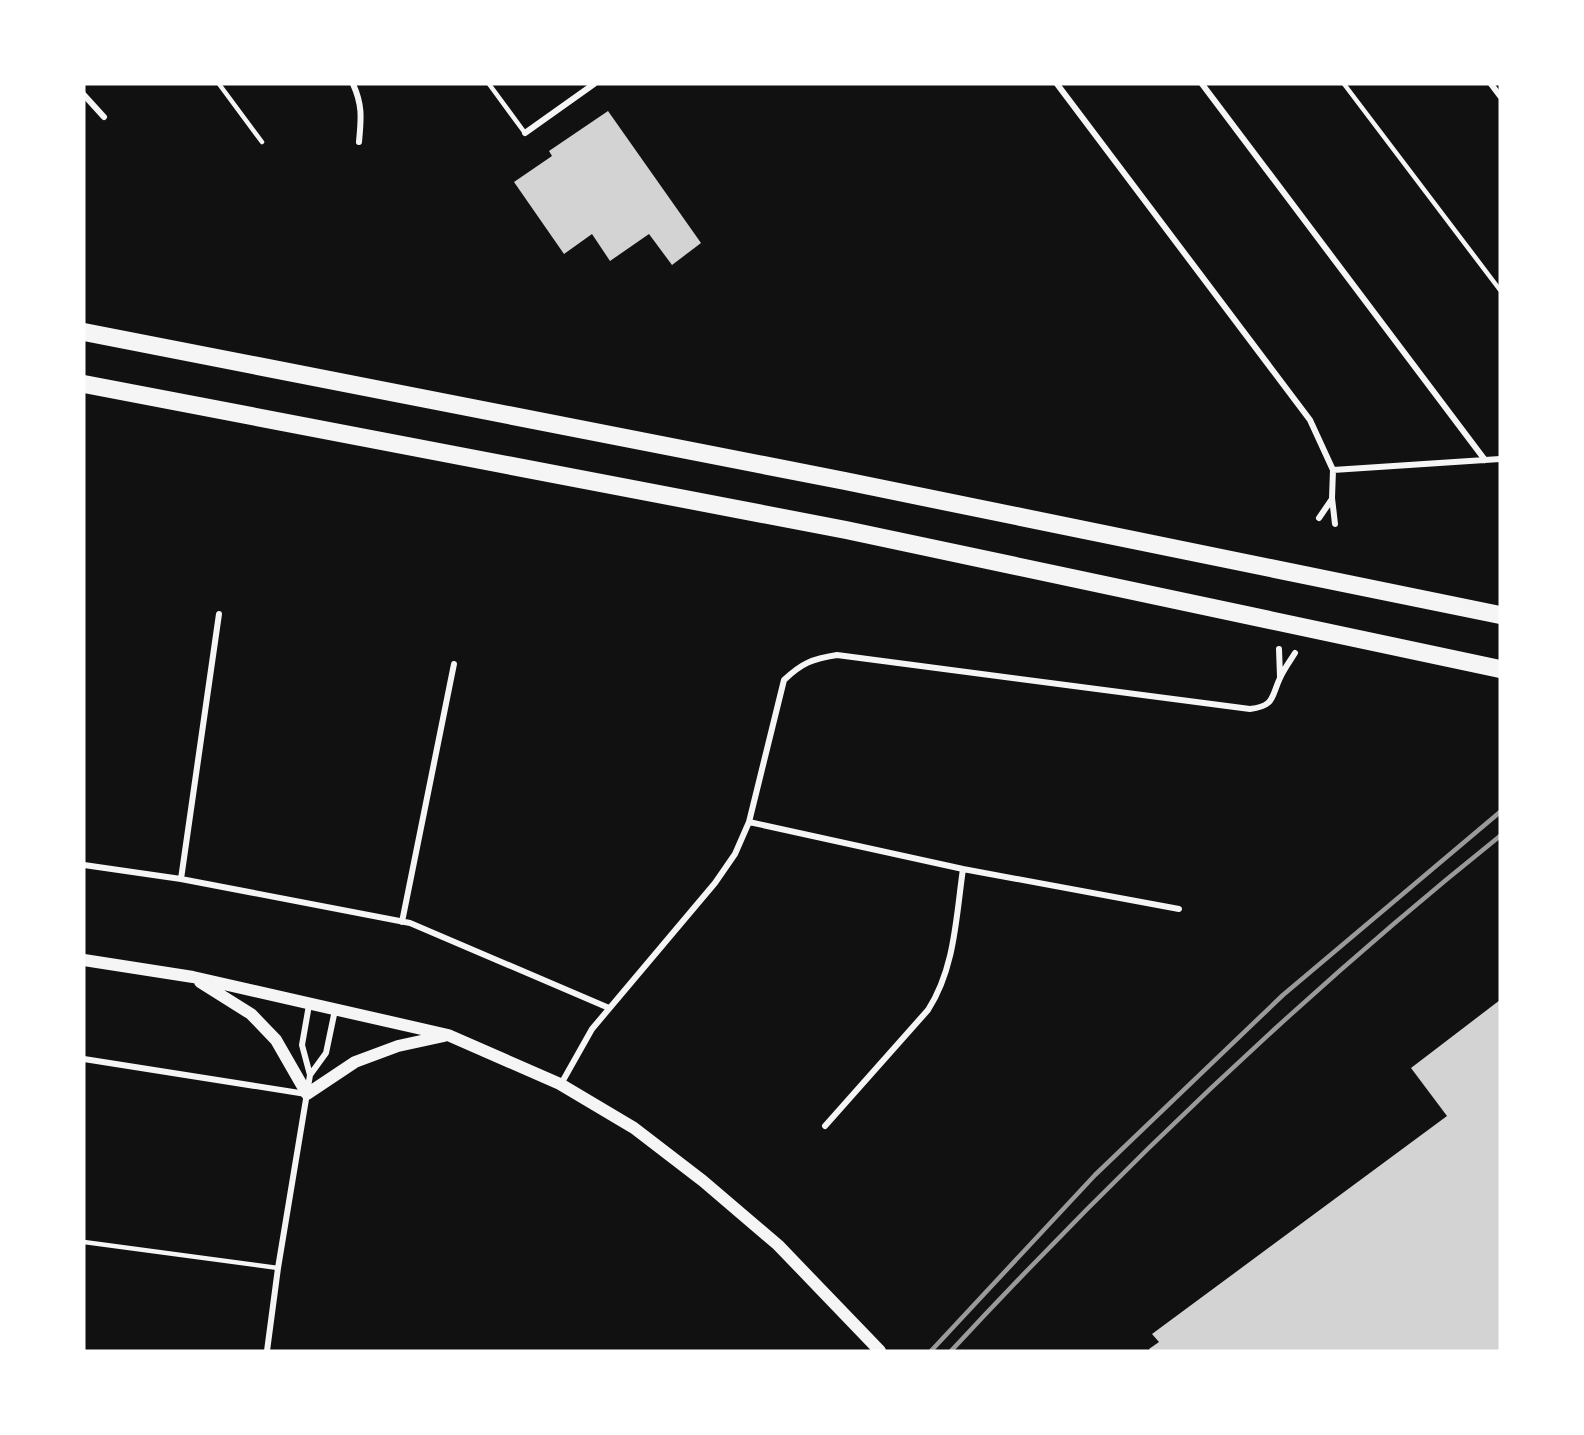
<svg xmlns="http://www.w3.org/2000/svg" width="1584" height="1435" font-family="'Work Sans',sans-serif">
<rect width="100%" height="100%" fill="#111"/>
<!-- building -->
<path fill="#d3d3d3" d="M608,111l93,132 -29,22 -23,-31 -39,27 -18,-27 -28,20 -50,-72 38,-26 -3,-5z
M1500,1000v351h-350l-1,-2 10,-7 -7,-8 295,-218 -36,-48z"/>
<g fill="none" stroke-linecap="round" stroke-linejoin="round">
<!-- service -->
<path stroke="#f5f5f5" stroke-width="4.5" d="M219,84l43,58
M489,84l36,49
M1344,84l156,206
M84,1242l194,26"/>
<!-- minor -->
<path stroke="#f5f5f5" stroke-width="6" d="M353,84c10,22 8,35 6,58
M1057,84l253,336 23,50 -1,28 3,26
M1202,84l283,376
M1491,84l9,12
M84,95l20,22
M525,133l69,-49
M1333,470l167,-11
M1319,518l13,-19
M1279,649l1,28
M749,822l214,47 216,40
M84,865l97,14 229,44 199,85
M181,879l38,-265
M402,922l52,-258
M84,1059l222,35
M310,1075l16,-22 9,-43
M561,1084l31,-55 123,-146 20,-29 14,-32 35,-142c18,-17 28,-21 53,-25l413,54c25,-3 21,-12 30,-31 4,-9 10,-17 15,-25
M825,1126l103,-116c27,-42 28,-93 35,-141
M267,1351l11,-83 32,-193 -8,-30 7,-40"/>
<!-- secondary -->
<path stroke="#f5f5f5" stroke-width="12" d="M84,960l109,17 255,58 112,49 74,44 69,53 75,64 102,106
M200,982l51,32 25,26 31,54 48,-32 43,-16 46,-10"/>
<!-- motorway -->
<path stroke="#f5f5f5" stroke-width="18" d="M84,332l761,149 655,134
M84,384l762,146 654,139"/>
<!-- rail -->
<path stroke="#9a9a9a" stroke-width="4.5" d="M931,1351l164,-176 188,-180 217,-183
M951,1351c171,-184 353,-358 549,-515"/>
</g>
<!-- border -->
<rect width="1584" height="1435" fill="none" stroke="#ffffff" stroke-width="171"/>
</svg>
